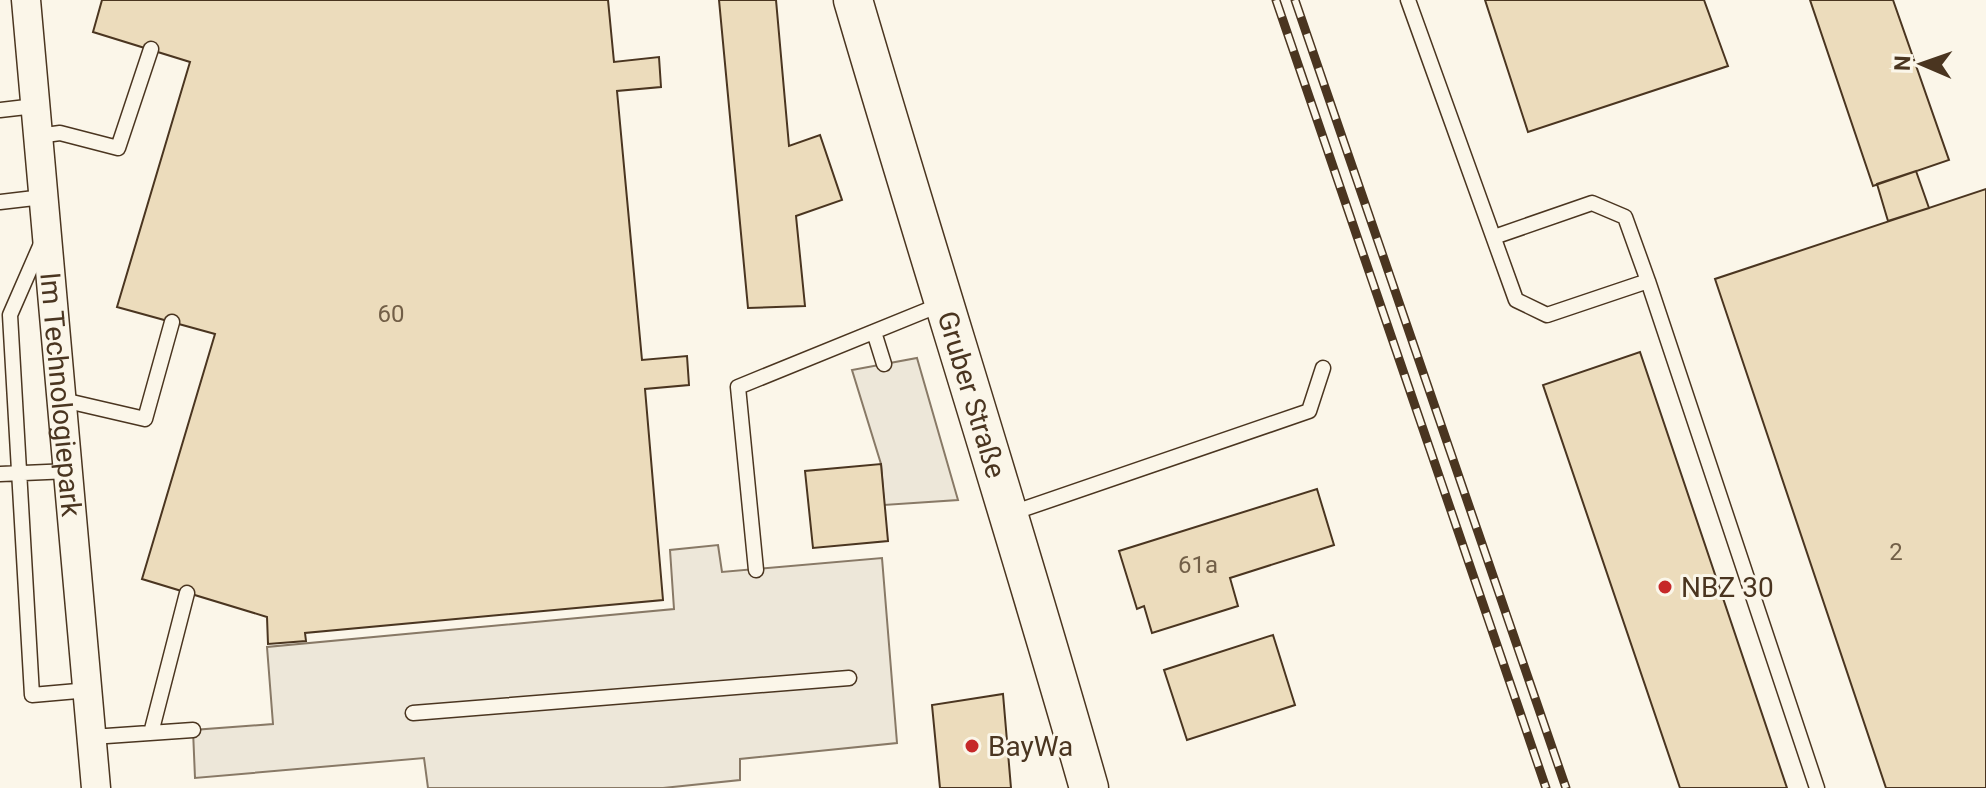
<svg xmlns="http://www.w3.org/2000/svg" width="1986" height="788" font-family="Roboto,sans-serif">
<rect width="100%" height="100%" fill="#fbf6e9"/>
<!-- parking -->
<path fill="#ede7d9" stroke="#887966" stroke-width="2" d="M917,358l41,142 -74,5 -3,-41 -29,-94z
M718,545l4,27 160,-14 15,185 -157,16v21l-77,8h-235l-4,-30 -229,20 -2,-48 80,-6 -6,-77 407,-38 -4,-59z"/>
<!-- building -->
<path fill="#ecdcbc" stroke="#4a3520" stroke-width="2" d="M102,0h506l6,62 45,-5 2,30 -44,4 25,269 45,-4 2,29 -44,4 18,211 -358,33 1,8 -38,3 -1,-27 -125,-38 73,-245 -98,-27 73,-245 -97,-30z
M719,0h57l13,146 31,-11 22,65 -46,16 9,90 -57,2z
M1485,0h219l24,66 -200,66z
M1810,0h83l56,160 -76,26z
M1916,171l13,37 -41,13 -11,-37z
M1986,189v599h-100l-171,-509z
M1640,352l147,436h-107l-137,-403z
M881,464l7,77 -75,7 -8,-77z
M1317,489l17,56 -104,33 8,28 -86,27 -8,-27 -7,3 -18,-58z
M1273,635l22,70 -108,35 -23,-70z
M1003,694l8,94h-71l-8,-83z"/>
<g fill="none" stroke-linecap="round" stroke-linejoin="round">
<defs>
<path id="lane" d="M1408,0l108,300 31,15 101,-34 169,507
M0,110l35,-4
M38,136l22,-3 58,15 33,-99
M0,202l43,-5
M1494,237l98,-34 33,14 23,64
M41,244l-31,71 22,380 57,-5
M874,332l10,32
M63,400l82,19 27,-97
M0,474l70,-3
M1012,513l297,-102 14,-43
M756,570l-18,-183 204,-83
M413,713l436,-35
M151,733l36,-140
M92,737l101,-7"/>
<g id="street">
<path id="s1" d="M26,0l70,788"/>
</g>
<g id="secondary">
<path id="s2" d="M853,0c77,263 161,524 236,788"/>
</g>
</defs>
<!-- lane casing -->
<use href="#lane" stroke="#4a3520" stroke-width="17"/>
<!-- street casing -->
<use href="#street" stroke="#4a3520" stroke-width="31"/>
<!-- secondary casing -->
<use href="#secondary" stroke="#4a3520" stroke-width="41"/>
<!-- lane -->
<use href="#lane" stroke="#fbf6e9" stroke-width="14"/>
<!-- street -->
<use href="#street" stroke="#fbf6e9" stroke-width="28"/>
<!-- secondary -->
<use href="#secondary" stroke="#fbf6e9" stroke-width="38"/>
<defs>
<path id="rail" d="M1276,0l270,788
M1295,0l271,788"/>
</defs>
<!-- rail casing -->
<use href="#rail" stroke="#4a3520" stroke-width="9"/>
<!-- rail -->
<use href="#rail" stroke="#fbf6e9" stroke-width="6" stroke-dasharray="18" stroke-linecap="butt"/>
</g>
<!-- markers -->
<g fill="#c62828" stroke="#fbf6e9" stroke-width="3">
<circle cx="1665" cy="587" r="8"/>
<circle cx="972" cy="746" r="8"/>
</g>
<g text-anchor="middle" stroke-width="6" stroke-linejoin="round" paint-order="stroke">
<!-- number labels -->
<g font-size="24" fill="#725f47">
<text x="391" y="322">60</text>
<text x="1896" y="560">2</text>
<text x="1198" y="573">61a</text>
</g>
<!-- street labels -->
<g font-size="28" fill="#4a3520" stroke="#fbf6e9">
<text dy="10" stroke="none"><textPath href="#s1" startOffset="396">Im Technologiepark</textPath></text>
<text dy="10" stroke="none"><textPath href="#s2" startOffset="412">Gruber Straße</textPath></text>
</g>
<!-- poi labels -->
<g font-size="28" fill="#4a3520" stroke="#fbf6e9" text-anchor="start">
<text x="1681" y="597">NBZ 30</text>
<text x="988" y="756">BayWa</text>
</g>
</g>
<!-- north arrow -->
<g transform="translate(1922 64) rotate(272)" stroke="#fbf6e9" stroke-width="6" paint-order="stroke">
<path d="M0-6L14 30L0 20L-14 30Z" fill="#4a3520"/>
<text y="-12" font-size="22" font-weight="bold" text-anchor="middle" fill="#4a3520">N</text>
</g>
</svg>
